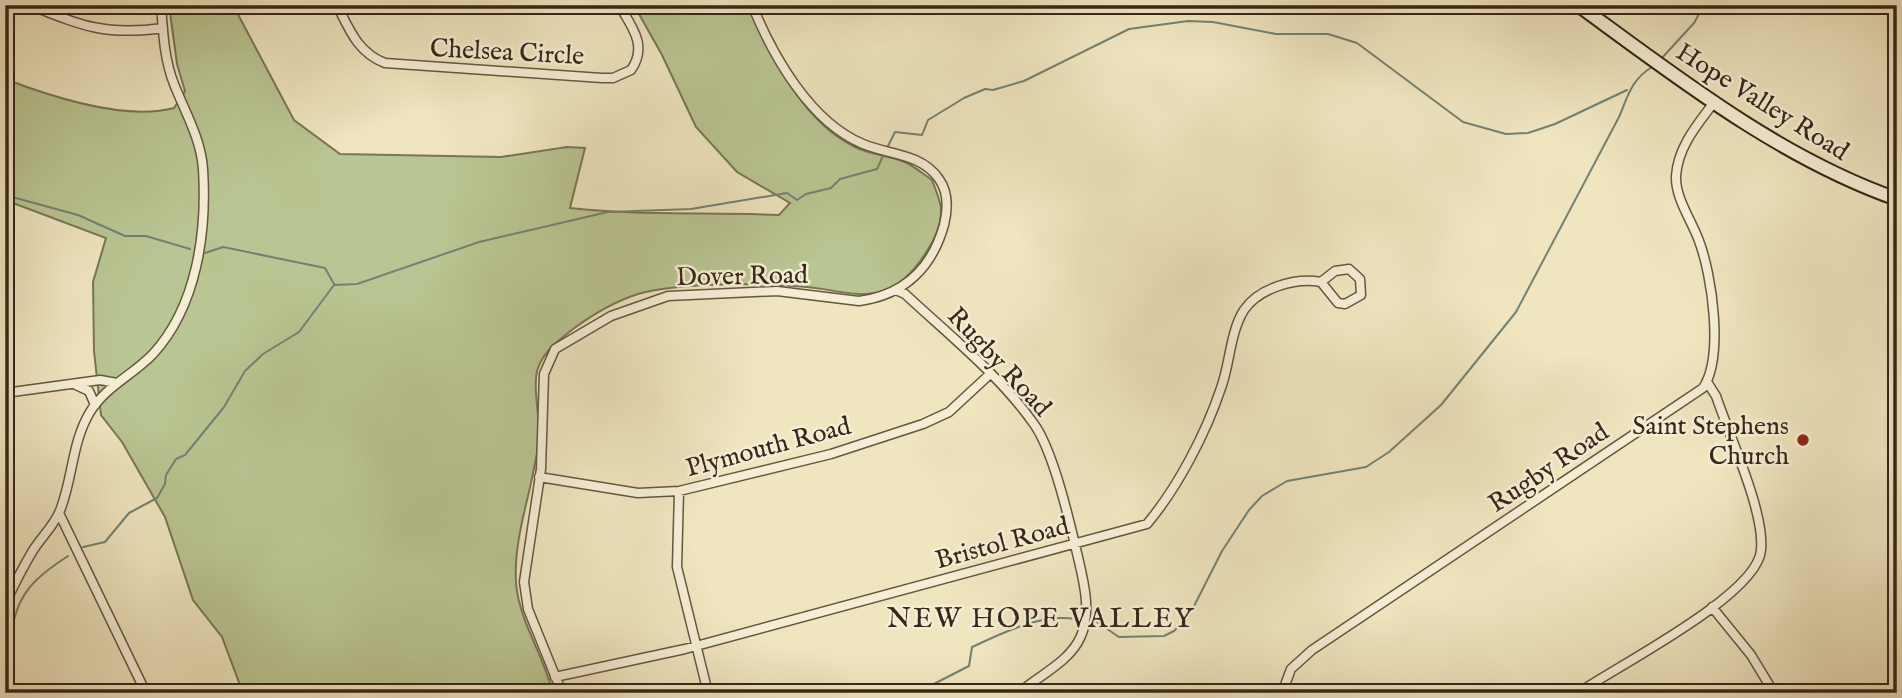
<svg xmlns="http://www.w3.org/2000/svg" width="1902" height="698" font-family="'IM FELL English',serif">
<rect width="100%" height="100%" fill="#efe5bf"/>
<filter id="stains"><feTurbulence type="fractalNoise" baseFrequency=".00286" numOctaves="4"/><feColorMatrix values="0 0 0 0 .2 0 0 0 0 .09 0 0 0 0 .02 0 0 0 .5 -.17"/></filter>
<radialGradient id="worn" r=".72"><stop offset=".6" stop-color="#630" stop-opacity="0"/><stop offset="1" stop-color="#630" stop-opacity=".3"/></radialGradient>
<!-- green -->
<path fill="#b9c592" stroke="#787656" stroke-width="2" d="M169,5h64l61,115 46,34 161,3 66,-10 18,1 -15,60c70,8 139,4 209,7l11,-12 -53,-31 -41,-45 -34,-72 -28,-50h113c26,51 53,114 106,141 17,9 35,9 52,16 9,4 18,12 27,18 3,9 9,21 9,30 1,27 -30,71 -55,80 -25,10 -53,-1 -79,-3 -45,-4 -125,-5 -169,7 -22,7 -46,21 -65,35 -13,10 -29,22 -35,39 -6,16 2,50 1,68 -4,50 -26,96 -23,147 3,38 28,73 37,110h-310l-21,-56 -29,-37 -28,-83 -43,-75 -21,-27 -7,-64 -1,-69 13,-44 -101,-38v-121c47,18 120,42 169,29l11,-17 -8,-27z"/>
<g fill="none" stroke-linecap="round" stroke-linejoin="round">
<!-- stream -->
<path stroke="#728274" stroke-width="2" d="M1661,59l33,-36 10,-18
M888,146l7,-14 27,3 6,-15 36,-22 21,-9 8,1 31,-9 105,-52 59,-8 25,1 63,12h52l29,9 106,79 43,12 22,-1 27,-9 72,-34
M5,195l73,20 47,21h21l44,13
M205,253l18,-6 102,21 9,16
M334,285l23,-1 122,-42 129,-30 83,-3 96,-16 10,7 9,-6 25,-6 9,-9 37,-10 6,-13
M83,547l22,-5 24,-29 28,-15 8,-14 1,-9 10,-16 9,-4 39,-48 21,-36 18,-17 36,-22 35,-47
M1094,620l25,17 45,-1 10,-5 15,-15 33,-65 27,-41 13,-14 25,-15 79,-14 23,-15 52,-47 75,-93 103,-195c9,-21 12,-37 33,-50
M5,645c7,-11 7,-20 11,-32 8,-27 29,-42 52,-57
M916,693l53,-27 3,-19c31,-14 69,-34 103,-28"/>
<defs>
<path id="minor" d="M30,5c52,21 76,31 133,23
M337,5c12,24 21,48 48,58l217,15h11l18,-8c17,-24 1,-43 -12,-65
M896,290l9,4c44,41 97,83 131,133 18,28 33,92 41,126 6,26 15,57 4,83 -11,26 -42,39 -62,57
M76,385l13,6 6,14
M5,393l95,-13 17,3
M539,477l99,16 41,-2 152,-37 92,-30 26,-12 40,-37
M679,491l-2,76 31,126
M59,513l87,180
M5,604c8,-17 17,-35 27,-52 9,-15 24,-28 29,-44 12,-32 11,-66 29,-96 16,-26 43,-37 63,-58 44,-48 54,-122 50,-185 -2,-30 -18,-57 -29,-85 -10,-25 -11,-53 -13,-79
M1712,607l39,48 23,38
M555,677l130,-28 462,-125c31,-37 59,-91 74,-136 9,-24 9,-56 23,-78 15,-22 52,-33 77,-28l17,21 7,1 16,-9 -1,-16 -11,-10 -14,2 -14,11
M562,693l-34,-84 -4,-27 17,-113 3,-95 11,-25 56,-33 57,-20 109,-5 82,10c45,-6 73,-33 85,-76 4,-16 5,-32 -5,-46 -18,-26 -50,-24 -76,-35 -53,-22 -90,-88 -111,-139
M1282,693l9,-24 21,-19 391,-262c21,-31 9,-113 -4,-147 -7,-20 -24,-43 -23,-65 2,-30 22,-52 39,-75
M1578,693c39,-27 180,-98 183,-143 4,-38 -32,-115 -45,-154l-9,-14"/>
<path id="secondary" d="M1578,5c100,73 202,153 319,194"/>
</defs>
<!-- minor casing -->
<use href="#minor" stroke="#655642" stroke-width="11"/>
<!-- secondary casing -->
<use href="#secondary" stroke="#372619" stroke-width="16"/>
<!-- minor -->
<use href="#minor" stroke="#f5eed5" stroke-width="8"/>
<!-- secondary -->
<use href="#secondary" stroke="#f5eed5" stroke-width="12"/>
</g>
<!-- markers -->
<circle fill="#8f2418" stroke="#f5eed5" stroke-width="2.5" cx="1803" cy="440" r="7"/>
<g text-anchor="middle" stroke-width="5" stroke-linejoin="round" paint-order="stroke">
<!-- street labels -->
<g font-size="26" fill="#372619" stroke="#f5eed5">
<text transform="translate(507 51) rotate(3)" y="9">Chelsea Circle</text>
<text transform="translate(1763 101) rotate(32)" y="9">Hope Valley Road</text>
<text transform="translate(742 275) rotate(-1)" y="9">Dover Road</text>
<text transform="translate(1000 361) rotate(47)" y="9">Rugby Road</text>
<text transform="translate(768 446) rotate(-15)" y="9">Plymouth Road</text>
<text transform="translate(1548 467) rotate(-34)" y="9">Rugby Road</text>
<text transform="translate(1002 542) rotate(-15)" y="9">Bristol Road</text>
</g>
<!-- poi labels -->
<g font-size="26" fill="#372619" stroke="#f5eed5" text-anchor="end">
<text x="1789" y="434">Saint Stephens<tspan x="1789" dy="30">Church</tspan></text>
</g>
<!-- neighbourhood labels -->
<g font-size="28" letter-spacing="2" fill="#372619" stroke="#f5eed5">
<text x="1041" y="627">NEW HOPE VALLEY</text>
</g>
</g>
<!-- margin -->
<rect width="1902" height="698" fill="none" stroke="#efe5bf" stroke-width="28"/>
<rect x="7" y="7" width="1888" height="684" fill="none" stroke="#372619" stroke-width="3.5"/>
<rect x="14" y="14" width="1874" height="670" fill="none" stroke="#372619" stroke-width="2"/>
<rect width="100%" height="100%" filter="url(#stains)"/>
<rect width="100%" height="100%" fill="url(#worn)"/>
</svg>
